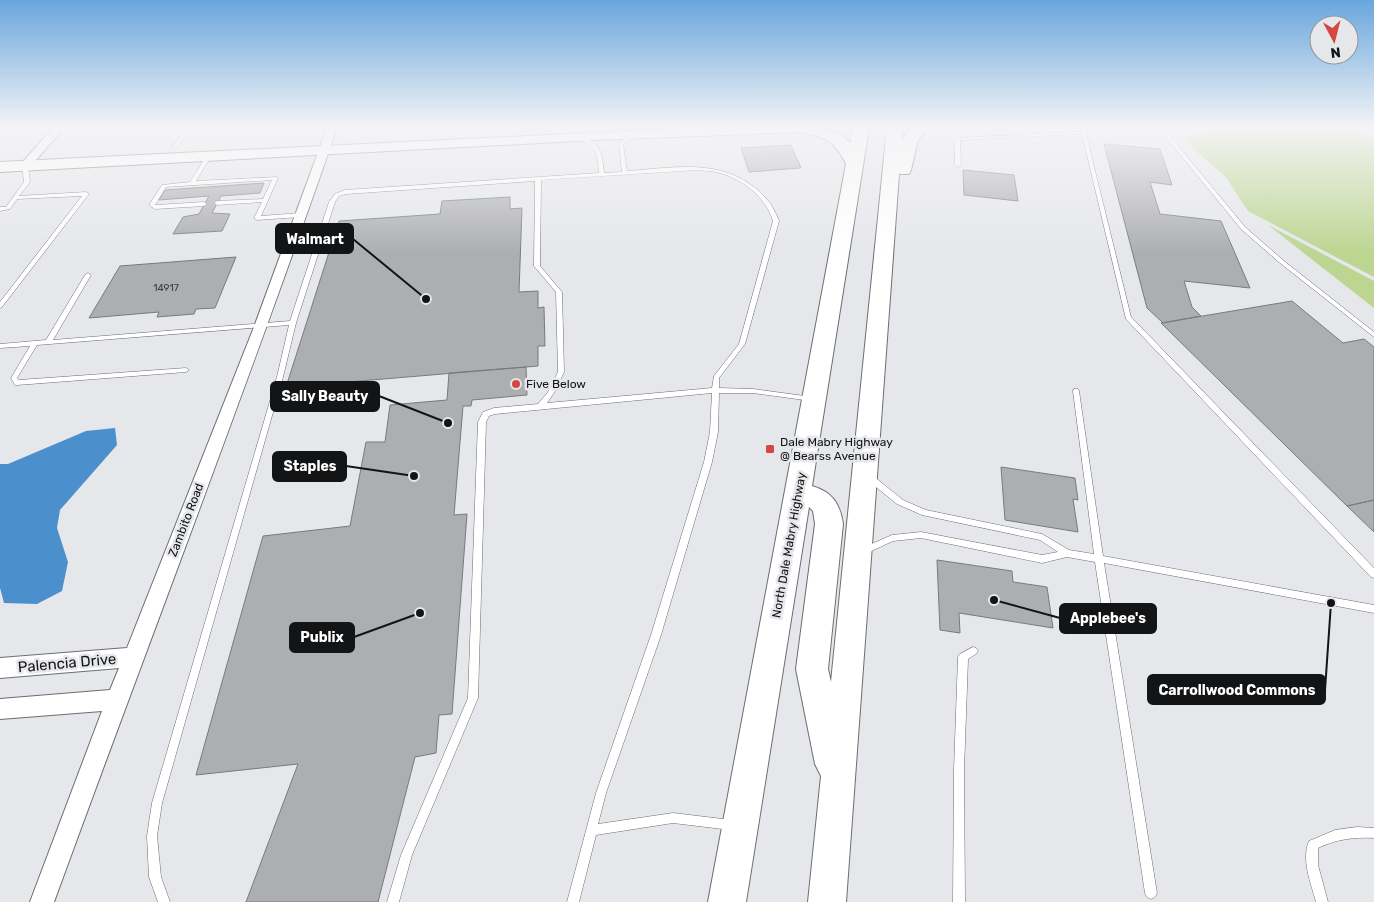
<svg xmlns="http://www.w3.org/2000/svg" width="1374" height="902" font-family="Rubik,sans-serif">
<rect width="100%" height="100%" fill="#e6e7eb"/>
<!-- green -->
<path fill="#bcd590" d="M1229,128h104l41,7v142l-126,-66 -23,-35 -26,-22 -12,-13 1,-5z
M1268,225l106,56v27z"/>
<!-- water -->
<path fill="#4b90cc" d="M115,428l2,17 -57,65 -3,18 11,34 -6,29 -25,13 -33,-1 -4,-15v-124h8l78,-33z"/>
<!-- building -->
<path fill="#adaeb1" stroke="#797a7d" d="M1104,144l56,5 12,36 -22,-3 10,32 61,7 29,67 -66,-7 8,26 9,9 -38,7 -16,-15z
M791,145l10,23 -52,4 -8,-24z
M963,170l51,5 4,26 -54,-6z
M264,183l-4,10 -39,3 -9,17 18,1 -8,17 -49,3 10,-17 16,-3 10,-18 -50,4 6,-10z
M510,197v12l12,-1 -3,84 19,-1v17l6,-1 1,39h-7v20l-214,18 -3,10 -22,2 2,-10 -15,1 53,-166 101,-7 2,-13z
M236,257l-21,51 -19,1 -2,5 -37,3 2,-5 -70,6 31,-52z
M1292,301l51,42 21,-4 10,8v153l-27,6 -186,-183z
M526,367l1,28 -55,5 -1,6h-8l-9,109 13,-1 -15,200 -13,1 -3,38 -21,4 -37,145h-132l52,-138 -102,11 67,-239 87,-10 16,-84h19l5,-37 57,-5 2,-27z
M1001,467l74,11 3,22 -5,-1 5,33 -73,-12z
M1374,500v32l-27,-26z
M937,560l75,11 1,11 34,5 6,41 -94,-15 1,20 -20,-3z"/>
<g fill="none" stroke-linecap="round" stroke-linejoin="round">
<defs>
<path id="lane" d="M186,128h4l-13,19h-4v-1z
M471,128h4v1l-2,1z
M483,128h4v1l-2,1z
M1153,128h33l-2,1 -19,1 80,97 39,34 90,71v5l-94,-74 -39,-34 -80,-98 -75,3 45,183 243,251v10l-3,-1 -245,-258 -44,-185 -122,6 1,25 -3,2 -3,-2v-24l3,-3z
M1369,128h5v2z
M632,134l4,1 -13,9 4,27c44,-3 90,-13 127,16 12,9 20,20 25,34l-34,123 -26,34v10l34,1 59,8 4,2 -4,2 -59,-8h-34l-1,39 -6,30 -51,173 -55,158 -8,31 75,-11 58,7 4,1 1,4 -1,4 -4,1 -58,-7 -77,12 -17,67h-12l29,-109 55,-158 53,-173 6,-30 2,-39 -217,21 -6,2 -3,6 -8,276 -66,157 -13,47h-12l14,-47 67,-157 10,-276 5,-10 11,-4 44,-4 10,-12 10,-20 -2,-80 -22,-26 1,-85 -189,13 -7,2 -4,6 -39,121 -13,54 -121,426 -5,33 4,41 9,25h-12l-9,-25 -2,-41 5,-33 125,-426 12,-52 -252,20 -20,33 2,2 167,-12 3,2 -3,2 -169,13h-2l-4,-7 19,-32 -30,2v-4l46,-4 39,-65 3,-2 3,2 -38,65 237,-19 39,-119 6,-8 10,-4 254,-17c-1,-17 -2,-28 -21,-34v-1l2,-1c21,5 22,16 24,36l18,-1 -3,-29zM699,170c8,1 16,1 24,4 22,7 43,24 50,47l-34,123 -25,32 -2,12 -165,15 7,-10 10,-21 -2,-80 -22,-26 1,-86z
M207,155l4,1 -15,25 81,-4 1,1 -17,38 39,-3 3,2 -3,2 -43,3 -3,-2 8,-16 -45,3 -3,-2 3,-2 46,-2 9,-19 -106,7 -11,18h1l48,-3 3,2 -3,2 -49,3 -6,-4 13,-20 28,-3z
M25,164l3,2 2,16 -11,14 67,-4 3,2 -87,113 -2,1v-6l82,-106 -65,3 -7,10 -10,2v-4h6l18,-25 -2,-16z
M1074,389h4l1,2 24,165 271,49v8l-270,-50 53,330 -2,4 -4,2 -4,-2 -2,-4 -50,-331 -28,-5 -25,6 -121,-25 -28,3 -30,14 -3,-2 -1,-2 1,-2 32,-14 29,-3 121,23 16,-3 -18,-12 -118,-25 -25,-11 -31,-25 -1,-2 1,-2h6l31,25 23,10 116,24 27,16 25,4 -21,-163z
M973,647l3,1 2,3 -2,3 -8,5 -4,111 1,132h-12l1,-132 4,-113 2,-3z
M1357,827l17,1v10c-20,-1 -37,1 -56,10v17l10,37h-12c-5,-19 -15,-42 -7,-61l26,-11z"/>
<path id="street" d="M53,128h11l-35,40h-8v-4z
M327,128h10c-90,260 -189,516 -283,774h-24l72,-191 -102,8v-20l110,-9 9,-22 -119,10v-20l127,-10 127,-321z"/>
<path id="secondary" d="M689,128h119l-7,4 -207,8 -594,32v-10z"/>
<path id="primary" d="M796,128c20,0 40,-2 54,15l3,-15h16l-57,358c20,6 28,17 31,38l-15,145 3,13 56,-554h16l-1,11 9,-11h17l-10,12 -7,30 -2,4h-10l-53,728h-38l13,-126 -6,-12 -19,-95 19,-145 -2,-13 -4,-4 -63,395h-38l138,-738c-12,-25 -21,-26 -48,-33z"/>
</defs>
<!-- lane casing -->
<use href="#lane" stroke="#6c6d70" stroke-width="1"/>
<!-- street casing -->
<use href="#street" stroke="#6c6d70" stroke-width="2"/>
<!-- secondary casing -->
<use href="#secondary" stroke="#6c6d70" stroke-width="2"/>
<!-- primary casing -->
<use href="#primary" stroke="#6c6d70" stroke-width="2"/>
<!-- lane -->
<use href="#lane" fill="#fff" fill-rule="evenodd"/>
<!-- street -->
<use href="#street" fill="#fff" fill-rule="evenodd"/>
<!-- secondary -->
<use href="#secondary" fill="#fff" fill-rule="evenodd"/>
<!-- primary -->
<use href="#primary" fill="#fff" fill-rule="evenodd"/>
</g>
<!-- sky -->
<linearGradient id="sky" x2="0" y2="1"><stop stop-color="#69a6dd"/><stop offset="0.5" stop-color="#f4f4f6"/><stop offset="1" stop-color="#f4f4f6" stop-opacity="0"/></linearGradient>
<rect width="1374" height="254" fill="url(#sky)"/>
<!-- markers -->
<g fill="#d54740" stroke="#e6e7eb" stroke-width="2">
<circle cx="516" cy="384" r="5"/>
<rect x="765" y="444" width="10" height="10" rx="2.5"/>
</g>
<g text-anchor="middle" stroke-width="5" stroke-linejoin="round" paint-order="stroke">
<!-- number labels -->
<g font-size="10" fill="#3a3a3c">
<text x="166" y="291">14917</text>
</g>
<!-- poi labels -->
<g font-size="12" fill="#131415" stroke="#e6e7eb" text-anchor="start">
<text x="526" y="388">Five Below</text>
<text x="780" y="446">Dale Mabry Highway<tspan x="780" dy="14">@ Bearss Avenue</tspan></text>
</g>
<!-- street labels -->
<g font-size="12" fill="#131415" stroke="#e6e7eb">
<text transform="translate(186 520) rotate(-69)" y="4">Zambito Road</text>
<text transform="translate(789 545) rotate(-80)" y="4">North Dale Mabry Highway</text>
</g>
<!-- near-street labels -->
<g font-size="15" fill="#131415" stroke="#e6e7eb">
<text transform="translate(67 663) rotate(-5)" y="5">Palencia Drive</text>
</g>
</g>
<!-- callouts -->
<path fill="none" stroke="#131415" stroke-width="2" d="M426 299L353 239M448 423L379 396M414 476L346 466M994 600L1060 618M420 613L354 637M1331 603L1325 690"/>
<g fill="#131415" stroke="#e6e7eb" stroke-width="2">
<circle cx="426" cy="299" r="5"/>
<circle cx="448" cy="423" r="5"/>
<circle cx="414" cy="476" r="5"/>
<circle cx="994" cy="600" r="5"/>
<circle cx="420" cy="613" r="5"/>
<circle cx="1331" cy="603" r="5"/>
</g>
<g fill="#131415" stroke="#131415" stroke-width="2">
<rect x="276" y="224" width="77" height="29" rx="5"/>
<rect x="271" y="382" width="108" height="29" rx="5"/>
<rect x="273" y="452" width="73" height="29" rx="5"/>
<rect x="1060" y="604" width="96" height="29" rx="5"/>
<rect x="290" y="623" width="64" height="29" rx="5"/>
<rect x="1148" y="675" width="177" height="29" rx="5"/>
</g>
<g font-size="14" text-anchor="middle" font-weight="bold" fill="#fff">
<text x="315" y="244">Walmart</text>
<text x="325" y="401">Sally Beauty</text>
<text x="310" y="471">Staples</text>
<text x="1108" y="623">Applebee's</text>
<text x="322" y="642">Publix</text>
<text x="1237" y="695">Carrollwood Commons</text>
</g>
<!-- north arrow -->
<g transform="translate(1334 40) rotate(173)"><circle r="24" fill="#e6e7eb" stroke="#929395"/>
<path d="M0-4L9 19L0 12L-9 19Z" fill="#d54740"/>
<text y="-8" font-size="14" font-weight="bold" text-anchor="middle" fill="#131415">N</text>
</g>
</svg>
